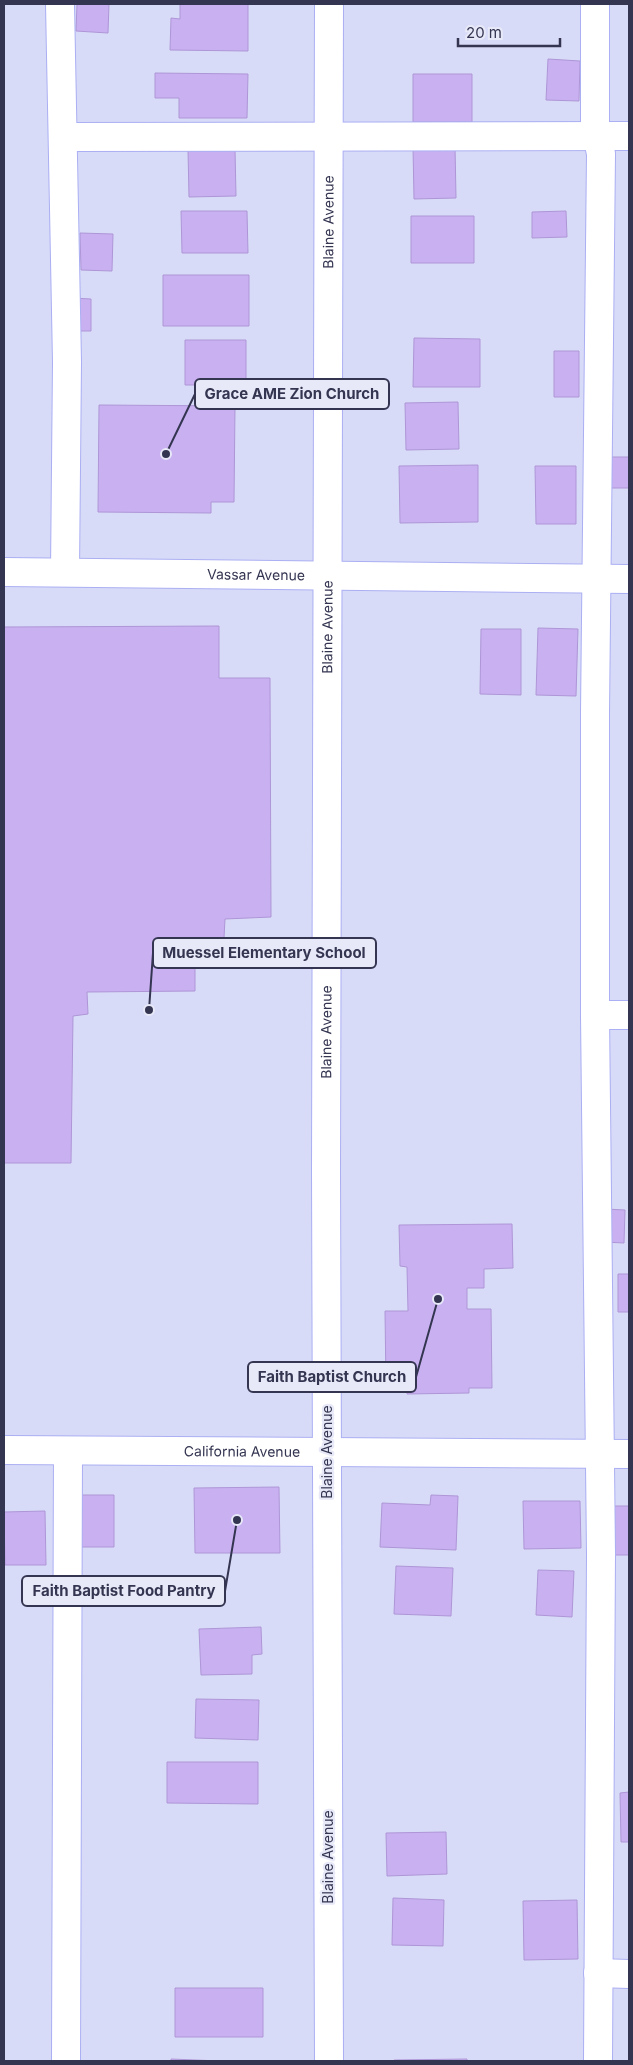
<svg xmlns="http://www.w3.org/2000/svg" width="633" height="2065" font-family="Inter,sans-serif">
<rect width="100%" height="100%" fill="#d8dbf7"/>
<!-- building -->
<path fill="#c9b1f1" stroke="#ae96d7" d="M77,4h32l-1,29 -32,-2z
M180,4h68v47l-78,-1 1,-32 9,1z
M548,59l32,2 -1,40 -33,-1z
M155,73l93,1 -1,44h-68v-20h-24z
M413,74h59v48h-59z
M455,146l1,52 -42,1 -1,-52z
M235,149l1,47 -47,1 -1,-47z
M181,211h66l1,42h-66z
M566,211l1,26 -35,1v-26z
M411,216h63v47h-63z
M80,233l33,1 -1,37 -31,-1z
M163,275h86v51h-86z
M72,298l19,1v32h-19z
M414,338l66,1v48h-67z
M185,340h61v45h-61z
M554,351h25v46h-25z
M458,402l1,47 -53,1 -1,-47z
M99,405l136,1 -1,96h-23v11l-113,-1z
M611,457h18v31h-18z
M478,465v57l-78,1 -1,-57z
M535,466h41v58h-40z
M219,626v52h51l1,239 -46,2 -1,19h-26l-3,4v49l-108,1 1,22 -15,2 -2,147h-67v-536z
M538,628l40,1 -2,67 -40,-1z
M481,629h40v66l-41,-1z
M605,1209l20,1 -1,33 -20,-1z
M512,1224l1,44 -29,1v19h-17v21h24l1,79h-23v5l-62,1v-8h-21l-1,-75h23l-1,-44 -7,-1 -1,-41z
M618,1274h11v38h-11z
M279,1487l1,66h-85l-1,-65z
M74,1495h40v52h-39z
M431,1495l27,1 -2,54 -76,-3 2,-44 48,2z
M523,1501h57l1,47 -57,1z
M607,1506h22v49h-22z
M45,1511l1,54h-41l-1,-53z
M396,1566l57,2 -2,48 -57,-2z
M538,1570l36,1 -2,46 -36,-2z
M261,1627l1,27 -10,1v19l-51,1 -2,-46z
M196,1699l63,1 -1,40 -63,-2z
M167,1762h91v42l-91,-1z
M629,1792v50h-8l-1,-49z
M446,1832l1,42 -60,2 -1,-43z
M393,1898l51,2 -1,46 -51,-1z
M577,1900l1,59 -54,1 -1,-59z
M175,1988h88v49h-88z
M171,2059l49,2h-49z
M467,2059v2h-73v-1z"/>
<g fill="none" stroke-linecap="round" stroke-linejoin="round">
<defs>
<g id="minor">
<path d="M60,4l7,358 -2,210"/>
<path d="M595,4v120l6,30 -6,559v302l6,539 -3,507"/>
<path d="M64,137l565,-1"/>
<path id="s1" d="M4,572l625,7"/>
<path d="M595,1015h34"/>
<path id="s2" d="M4,1450l625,4"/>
<path d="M598,1973l31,1"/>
<path d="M66,2061l2,-610"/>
<path id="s3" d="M329,2061l-3,-889 3,-1168"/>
</g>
</defs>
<!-- minor casing -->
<use href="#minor" stroke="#abaff3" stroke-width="30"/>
<!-- minor -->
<use href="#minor" stroke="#fff" stroke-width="28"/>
</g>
<g text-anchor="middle" stroke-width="4.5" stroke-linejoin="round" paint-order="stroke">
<!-- street labels -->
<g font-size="14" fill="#343551" stroke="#e8e9f8">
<text dy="5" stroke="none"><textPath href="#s3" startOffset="1839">Blaine Avenue</textPath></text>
<text dy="5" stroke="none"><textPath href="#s1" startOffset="252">Vassar Avenue</textPath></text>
<text dy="5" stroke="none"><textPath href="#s3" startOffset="1434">Blaine Avenue</textPath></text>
<text dy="5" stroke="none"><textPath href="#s3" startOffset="1029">Blaine Avenue</textPath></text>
<text dy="5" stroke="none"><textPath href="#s2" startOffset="238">California Avenue</textPath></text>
<text transform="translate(327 1452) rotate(-90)" y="5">Blaine Avenue</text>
<text transform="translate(328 1857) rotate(-90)" y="5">Blaine Avenue</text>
</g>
</g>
<!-- callouts -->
<path fill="none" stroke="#343551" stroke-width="2" d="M166 454L195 394M149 1010L153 953M438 1299L416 1377M237 1520L225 1591"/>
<g fill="#343551" stroke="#e8e9f8" stroke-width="2">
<circle cx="166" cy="454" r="5"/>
<circle cx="149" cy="1010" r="5"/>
<circle cx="438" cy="1299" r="5"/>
<circle cx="237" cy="1520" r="5"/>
</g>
<g fill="#e8e9f8" stroke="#343551" stroke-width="2">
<rect x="195" y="379" width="194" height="30" rx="5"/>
<rect x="153" y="938" width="223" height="30" rx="5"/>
<rect x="248" y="1362" width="168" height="30" rx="5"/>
<rect x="22" y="1576" width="203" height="30" rx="5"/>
</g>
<g font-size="15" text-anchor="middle" font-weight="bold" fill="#343551">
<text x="292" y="399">Grace AME Zion Church</text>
<text x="264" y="958">Muessel Elementary School</text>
<text x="332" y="1382">Faith Baptist Church</text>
<text x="124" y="1596">Faith Baptist Food Pantry</text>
</g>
<!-- border -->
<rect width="633" height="2065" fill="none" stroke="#343551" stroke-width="10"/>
<!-- scale -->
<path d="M458 38v8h102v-8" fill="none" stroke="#343551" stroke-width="2.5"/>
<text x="466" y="38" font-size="15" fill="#343551" stroke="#e8e9f8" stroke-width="4" paint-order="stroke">20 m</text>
</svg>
